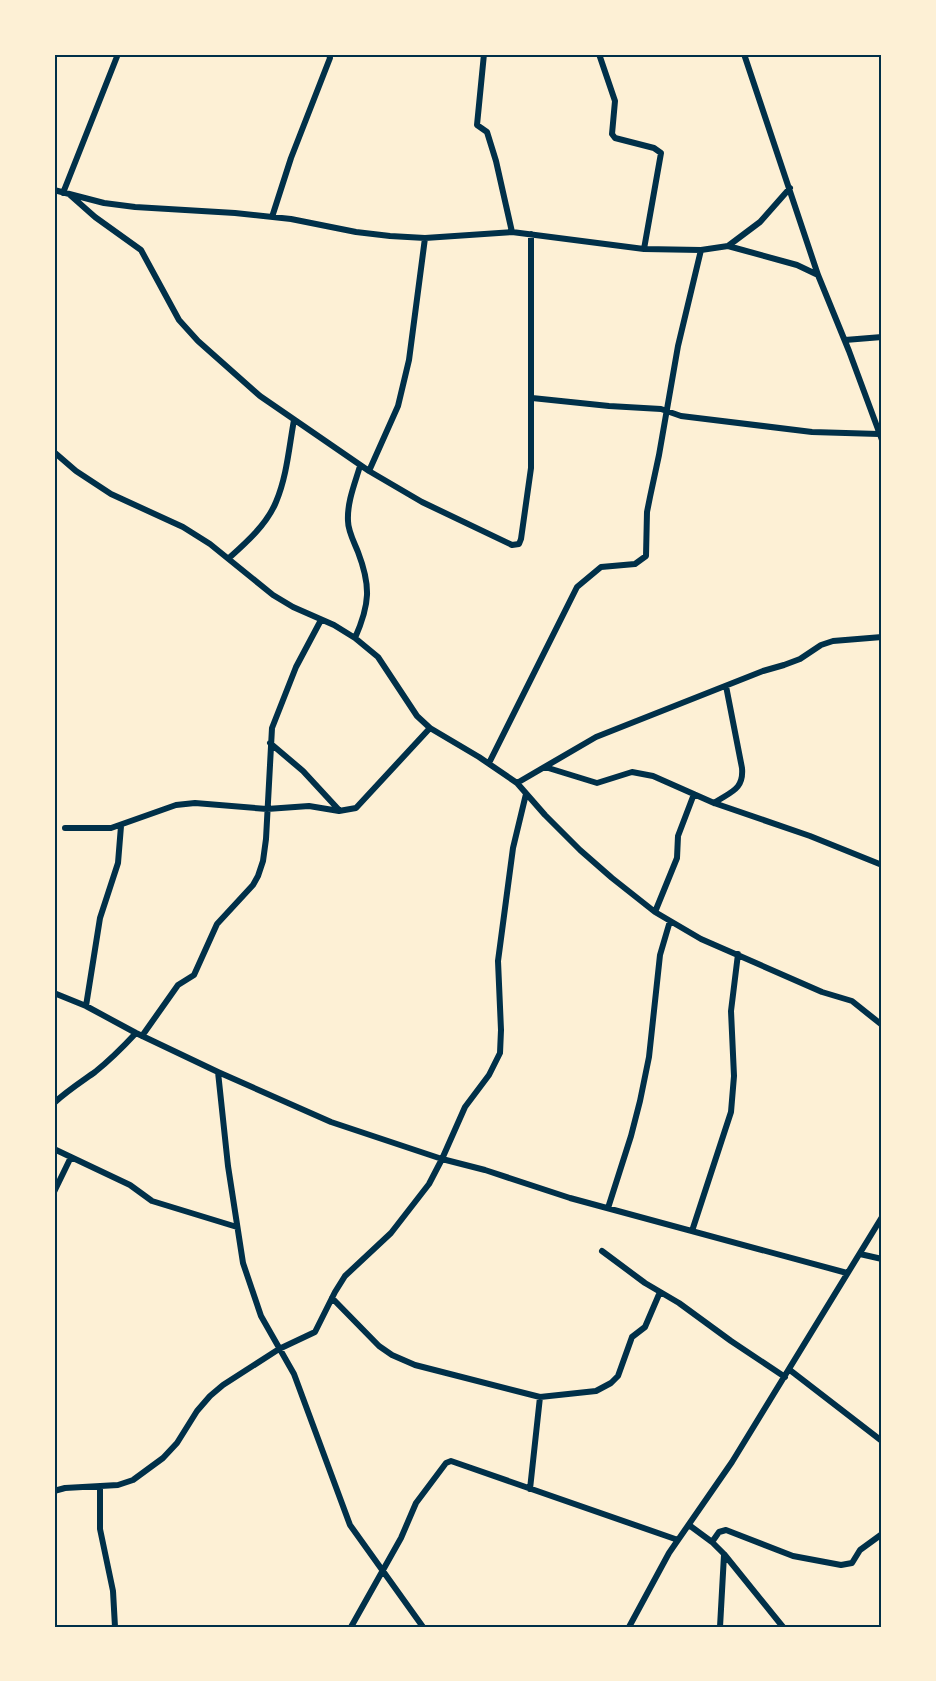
<svg xmlns="http://www.w3.org/2000/svg" width="936" height="1681" font-family="'Space Grotesk',sans-serif">
<rect width="100%" height="100%" fill="#fdf0d5"/>
<g fill="none" stroke-linecap="round" stroke-linejoin="round">
<!-- minor -->
<path stroke="#003049" stroke-width="6" d="M484,54l-7,71 10,7 9,29 16,71
M599,54l16,47 -3,33 3,4 39,10 7,5 -17,96
M744,54l74,221 31,76 33,89
M54,190l50,13 31,4 100,6 56,6 65,13 34,4 35,2 87,-6 132,17 57,1 27,-4 69,19 21,10
M63,193l55,-139
M69,194l26,23 46,33 38,70 19,21 62,55 109,75 53,31 90,43 7,-1 2,-5 10,-71v-234
M272,217l19,-59 39,-100 -1,-4
M728,246l32,-24 30,-34
M845,340l37,-3
M532,398l77,8 52,3 20,7 131,16 67,2
M54,452l22,19 35,23 72,33 27,17 63,51 20,12 41,18 21,13 23,19 39,59 13,12 49,29 38,26 28,32 35,35 32,28 43,34 46,27 121,53 30,9 30,24
M369,471l29,-65 11,-46 16,-122
M229,558c18,-16 38,-34 47,-56 11,-26 13,-55 18,-82
M355,638c15,-34 16,-52 3,-86 -4,-10 -10,-21 -10,-31 -1,-19 7,-38 12,-55
M270,743l33,28 36,39
M489,763l88,-176 24,-20 34,-3 11,-8 1,-44 3,-15 9,-42 19,-109 23,-96
M545,767l52,16 35,-11 21,4 61,27 96,33 72,29
M517,783l79,-46 167,-66 21,-6 16,-6 21,-14 12,-4 49,-4
M714,803c16,-11 30,-13 28,-35l-16,-82
M65,828h46l65,-23 19,-2 72,6 42,-3 30,5 17,-3 74,-80
M655,912l22,-54 1,-22 16,-42
M54,993l32,13 50,27 82,39 113,50 111,37 43,11 85,28 277,75
M86,1006l14,-88 18,-55 3,-37
M142,1036l36,-51 16,-10 23,-51 36,-39 5,-9 5,-15 3,-22 6,-111 24,-61 25,-47
M218,1072l10,94 15,97 18,53 33,58 56,151 73,102
M54,1103c13,-12 27,-21 41,-31 15,-12 28,-25 41,-39
M54,1149l76,36 22,16 85,26
M54,1192l17,-35
M608,1208l23,-72 9,-35 9,-44 11,-102 10,-34
M692,1231l39,-119 3,-36 -3,-65 7,-57
M602,1251l43,32 34,20 52,38 54,36
M860,1254l22,5
M332,1298l47,48 13,9 23,10 125,32 56,-6 15,-8 7,-7 14,-39 13,-10 15,-35
M790,1370l92,71
M100,1486v43l13,62 2,36
M530,1489l10,-92
M54,1491l11,-3 53,-3 15,-5 30,-22 14,-15 20,-32 13,-15 13,-11 56,-36 36,-17 20,-40 10,-16 46,-43 38,-49 13,-25 23,-52 24,-32 11,-22 1,-23 -3,-69 15,-113 13,-54
M689,1525l23,17 12,12 59,73
M712,1542l7,-10 7,-2 67,26 48,9 11,-2 8,-13 22,-16
M351,1627l50,-89 15,-35 30,-40 5,-2 227,79
M629,1627l40,-74 63,-91 150,-245
M720,1627l4,-72"/>
</g>
<!-- border -->
<rect width="936" height="1681" fill="none" stroke="#fdf0d5" stroke-width="111"/>
<rect x="56" y="56" width="824" height="1570" fill="none" stroke="#003049" stroke-width="2"/>
</svg>
